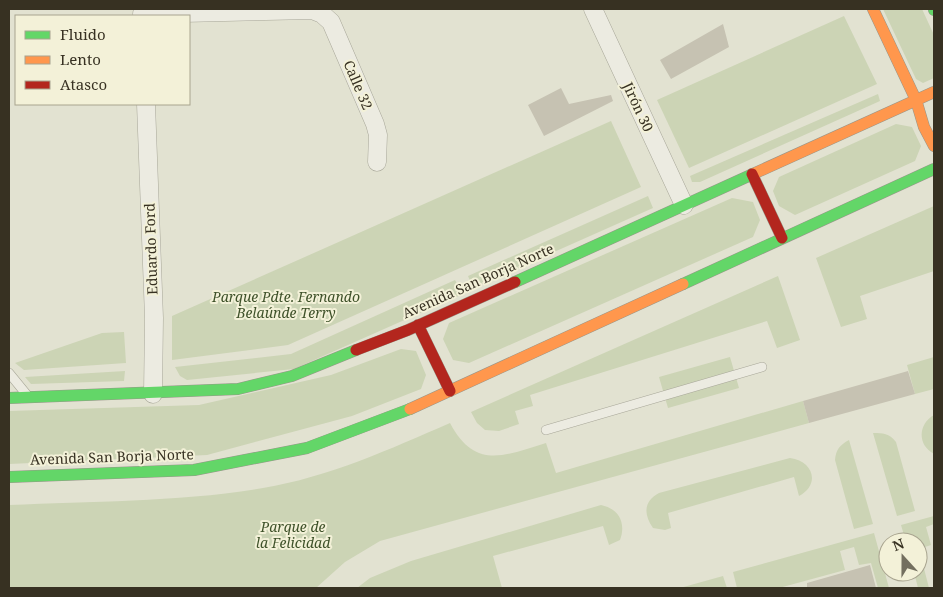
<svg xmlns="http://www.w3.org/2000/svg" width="943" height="597" font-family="'Noto Serif',serif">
<rect width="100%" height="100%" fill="#e2e2d1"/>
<!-- green -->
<path fill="#ccd4b5" d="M883,9h39l12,26v43l-11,5 -7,-4z
M844,16l33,68 -188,84 -32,-68z
M878,94l2,7 -180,81h-8l-2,-6z
M611,121l30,66 -353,158 -116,15v-44z
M896,124l16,3 9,19 -6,15 -120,54 -16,-9 -6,-15 6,-14z
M648,196l5,12 -180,80 -5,-12z
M732,198l21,4 7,18 -7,17 -284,126 -16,-3 -10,-21 6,-16z
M934,206v65l-74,25 7,23 -26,8 -25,-69z
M778,276l22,64 -23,8 -10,-27 -237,74 3,11 -18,5 4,13 -20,7 -14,-1 -8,-7 -6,-11z
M455,280l8,14 -169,75 -107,11 -7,-4 -5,-9 116,-13z
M124,332l2,31 -102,7 -9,-7 87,-30z
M401,349l15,2 10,24 -5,14 -69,27 -145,39 -198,9v-53l190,-6 132,-30z
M730,357l9,31 -71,20 -9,-31z
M934,357v32l-19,5 -8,-29z
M125,371l-1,10 -93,3 -6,-7z
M803,401l6,22 -429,118 -35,21 -29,26h-307v-83c84,-4 171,-3 254,-17 66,-11 127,-39 187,-65 25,47 54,33 96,20l10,30z
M934,415v39c-17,-9 -16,-30 0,-39z
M873,433c10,0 16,0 23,9l19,69 -18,5z
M849,440l24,84 -19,5 -19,-69c1,-11 5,-15 14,-20z
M790,458c23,3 31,26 9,38l-5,-19 -126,36 3,15 -6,2 -12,-2c-10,-14 -9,-27 6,-35z
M601,505c19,4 25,19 19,35l-11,5 -6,-19 -110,30 9,32h-145l13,-10 41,-17z
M934,516v8l-8,3 5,18 -12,4 10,39h-11l-4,-16h4v-30h-12l-5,-17z
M874,533l15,55h-11l-7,-25 -12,2 -5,-18 -14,4 5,19 -66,18h-42l-4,-16z
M723,576l4,12h-47z"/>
<!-- building -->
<path fill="#c6c2b2" d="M723,24l6,23 -58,32 -11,-19z
M561,88l8,16 42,-9 2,6 -69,35 -16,-31z
M908,371l7,23 -106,29 -6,-22z
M870,565l6,23h-69v-5z"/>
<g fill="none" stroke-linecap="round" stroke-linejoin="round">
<defs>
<path id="lane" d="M9,373l18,22
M546,430l216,-63"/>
<path id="street" d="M593,9l91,196
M142,14l170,-4 10,4 9,8 44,102 3,11 -1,27
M146,104l8,214 -1,76"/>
<path id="fast" d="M934,9v1
M515,282l238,-108
M683,284l251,-115
M9,398l229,-9 54,-13 64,-26
M9,477l185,-7 113,-22 103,-39"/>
<path id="slow" d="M873,9l43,91 8,27 10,19
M753,174l181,-82
M410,409l273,-125"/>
<path id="jam" d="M752,174l30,64
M418,325l32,66
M356,350l52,-20 107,-48"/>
</defs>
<!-- lane casing -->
<use href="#lane" stroke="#a8a799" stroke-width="10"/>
<!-- street casing -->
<use href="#street" stroke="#a8a799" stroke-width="19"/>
<!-- fast casing -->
<use href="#fast" stroke="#98968a" stroke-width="12"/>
<!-- slow casing -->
<use href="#slow" stroke="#98968a" stroke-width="12"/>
<!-- jam casing -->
<use href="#jam" stroke="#98968a" stroke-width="12"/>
<!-- lane -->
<use href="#lane" stroke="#ecebe1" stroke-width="9"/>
<!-- street -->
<use href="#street" stroke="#ecebe1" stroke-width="18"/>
<!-- fast -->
<use href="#fast" stroke="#63d668" stroke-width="11"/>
<!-- slow -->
<use href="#slow" stroke="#ff974d" stroke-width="11"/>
<!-- jam -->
<use href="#jam" stroke="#b3261e" stroke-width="11"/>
</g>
<g text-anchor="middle" stroke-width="4" stroke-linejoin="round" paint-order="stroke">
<!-- street labels -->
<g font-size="14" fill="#373122" stroke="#f3f1d8">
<text transform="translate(358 85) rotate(67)" y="5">Calle 32</text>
<text transform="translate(638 107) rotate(65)" y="5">Jirón 30</text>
<text transform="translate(151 249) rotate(-92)" y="5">Eduardo Ford</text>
<text transform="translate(478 281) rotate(-24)" y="5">Avenida San Borja Norte</text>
<text transform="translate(112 457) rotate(-2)" y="5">Avenida San Borja Norte</text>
</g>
<!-- park labels -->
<g font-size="14" font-style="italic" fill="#3f522a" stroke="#f3f1d8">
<text x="286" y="302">Parque Pdte. Fernando<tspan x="286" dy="16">Belaúnde Terry</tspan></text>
<text x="293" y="532">Parque de<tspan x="293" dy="16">la Felicidad</tspan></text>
</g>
</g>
<!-- border -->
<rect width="943" height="597" fill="none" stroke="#373122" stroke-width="20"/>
<!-- legend -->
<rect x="15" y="15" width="175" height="90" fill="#f3f1d8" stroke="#a8a48f"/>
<rect x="25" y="31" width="25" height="8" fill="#63d668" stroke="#a8a48f"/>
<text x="60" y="40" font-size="15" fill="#373122">Fluido</text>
<rect x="25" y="56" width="25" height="8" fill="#ff974d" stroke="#a8a48f"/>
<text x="60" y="65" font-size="15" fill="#373122">Lento</text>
<rect x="25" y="81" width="25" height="8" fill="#b3261e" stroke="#a8a48f"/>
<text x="60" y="90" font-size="15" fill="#373122">Atasco</text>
<!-- north arrow -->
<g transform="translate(903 557) rotate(339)"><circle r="24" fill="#f3f1d8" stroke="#a8a48f"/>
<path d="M0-4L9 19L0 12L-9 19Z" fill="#736f5f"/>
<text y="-8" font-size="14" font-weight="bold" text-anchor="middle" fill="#373122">N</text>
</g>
</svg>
